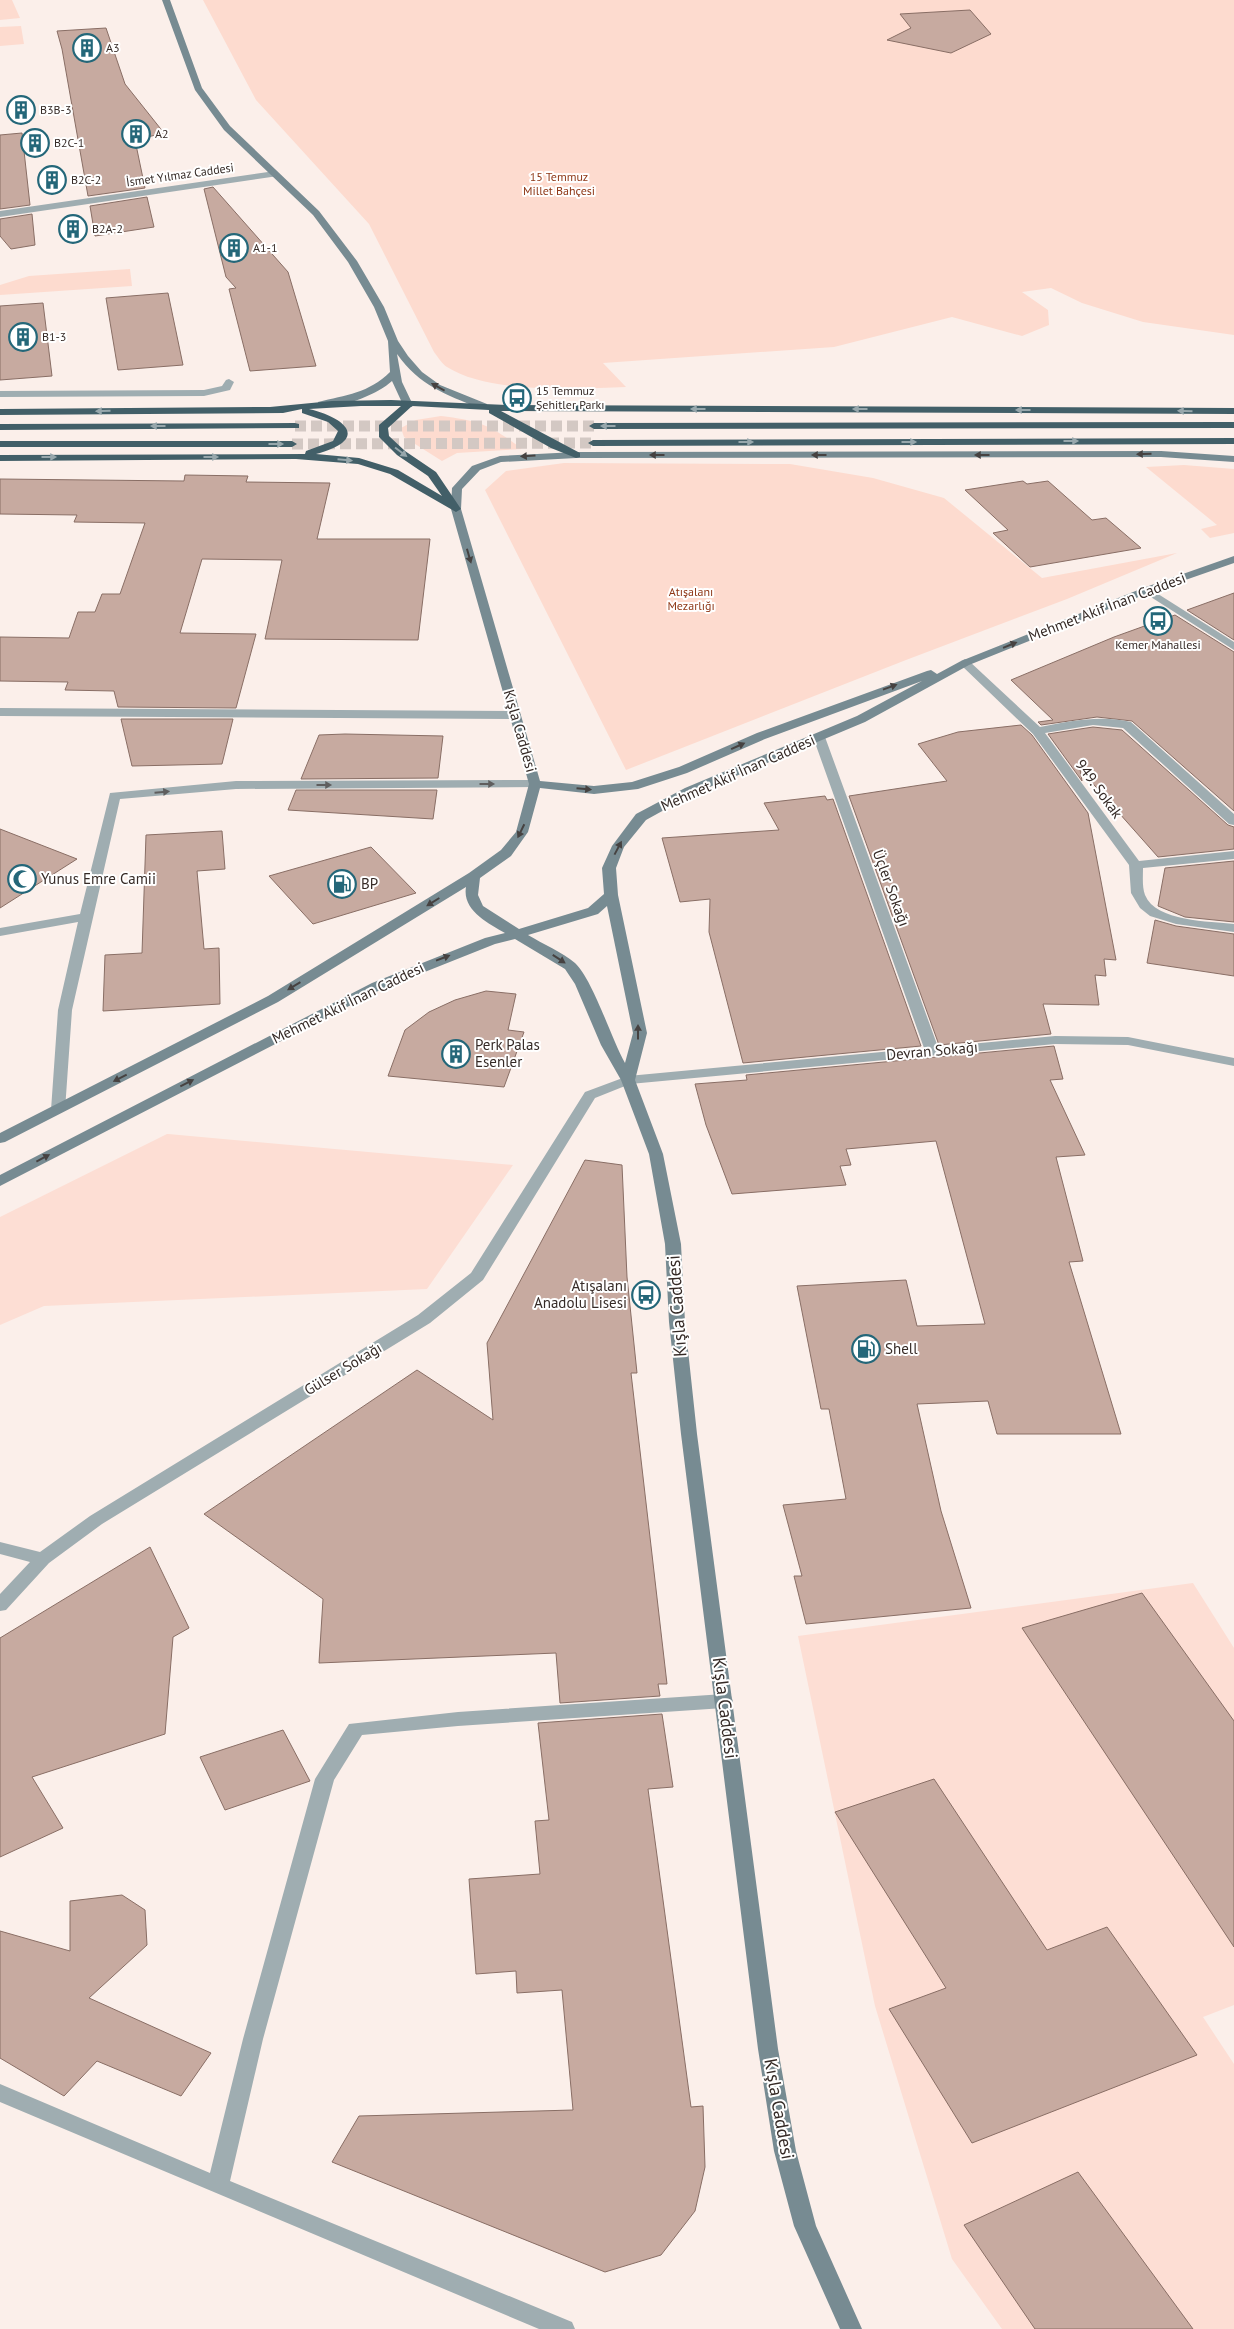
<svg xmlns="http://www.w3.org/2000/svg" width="1234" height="2329" font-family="'PT Sans',sans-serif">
<rect width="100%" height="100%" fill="#fbefea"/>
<!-- built -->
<path fill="#fdded4" d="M167,1134h1l345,31 -86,124 -383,17 -44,19v-108z
M1193,1583l41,65v357l-31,12 31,47v265h-232l-50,-70 -77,-253 -77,-370z"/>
<!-- green -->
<path fill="#fddbcf" d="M0,0h12l8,18 -20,2z
M203,0h1031v335l-91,-13 -61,-19 -31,-15 -29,4 26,18 1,15 -27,11 -70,-19 -118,30 -231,16 23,24c-48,2 -137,7 -179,-20 -5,-3 -9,-10 -13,-15l-65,-128 -113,-124z
M21,26l3,18 -24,2v-19z
M130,269l2,17 -132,9v-10l29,-9z
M441,416c40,5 49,9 81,33l-65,4 -15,8 -38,-24 -3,-9 15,-8z
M564,463l226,1 83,14 71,20 98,80 135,-25 -110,46 -161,61 -280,110 -141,-280 21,-19z
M1184,465l50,4v64l-24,5 -9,-9 16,-4 -71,-58z"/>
<!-- building -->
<path fill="#c7aaa0" stroke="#896e65" d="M970,10l21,24 -40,19 -64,-13 24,-12 -11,-14z
M106,28l19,56 39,49 -29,7 10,48 -57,8 -26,-147 -5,-18z
M22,133l8,72 -30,4v-74z
M213,187l75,85 28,94 -66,5 -21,-82 7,-1 -10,-11 -22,-88z
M147,197l7,30 -59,9 -5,-30z
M32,214l3,31 -24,4 -11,-13v-17z
M168,293l15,72 -65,5 -12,-72z
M43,303l9,73 -52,4v-74z
M185,475l63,1 -2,6 84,1 -13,56h113l-12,101 -153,-1 17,-79 -80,-1 -22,74 76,1 -20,74 -118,-1 -4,-16 -49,-1 3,-8 -68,-1v-44l69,1 9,-26h17l7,-18h18l25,-71 -71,-1 3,-7 -77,-1v-35l184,2z
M1023,481l4,3 21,-3 44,39 14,-2 35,30 -111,19 -37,-34 15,-3 -43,-40z
M1234,593v47l-47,-30z
M1175,615l59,37v159l-102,-90 -35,-4 -56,8 -3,-3 15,-2 -42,-40 103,-43z
M121,719h112l-11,45 -90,2z
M1021,725l11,10 56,78 28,147 -12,-1 2,17 -11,-1 4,30 -56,-1 8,30 -112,11 -90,-249 98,-15 -29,-37 40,-12z
M1093,727l29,3 106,95 6,2v22l-76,8 -78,-88 2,12 -34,-47z
M345,734l98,2 -5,42 -137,1 18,-44z
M296,790h141l-4,29 -145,-9z
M825,796l2,4 6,-1 88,247 -178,17 -34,-131 1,-33 -30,3 -18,-64 117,-8 -15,-27z
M0,829l77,30 -77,49z
M222,831l3,38 -28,2 7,78 15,-1 1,56 -117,7 2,-56 37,-2 4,-118z
M371,847l45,46 -103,31 -44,-48z
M1234,861v61l-49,-5 -27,-11 7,-38z
M1155,920l21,6 58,8v42l-87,-13z
M486,991l30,3 -8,36 16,2 -20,55 -116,-11 17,-46 24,-18 26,-12z
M1054,1046l9,33 -13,1 35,75 -29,2 27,104 -14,1 52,172h-124l-9,-33 -71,3 24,107 30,97 -165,16 -12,-48h8l-19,-71 63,-6 -17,-90h-8l-24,-123 109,-6 11,46 68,-2 -49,-183 -90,8 5,16 -11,1 6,19 -114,9 -26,-69 -11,-41 52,-4 -1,-5z
M585,1160l37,5 5,112 10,96h-6l36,311h-9l2,12 -100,7 -4,-50 -237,10 4,-64 -119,-85 213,-144 76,50 -6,-77z
M150,1547l39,81 -16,9 -8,97 -133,43 31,51 -63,29v-219z
M1142,1593l92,128v226l-212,-319z
M662,1714l11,73 -25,2 43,318 12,-1 2,61 -10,44 -34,44 -56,17 -273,-110 27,-46 214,-6 -11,-120 -45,3 -1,-22 -40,3 -7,-95 71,-5 -5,-53 14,-1 -11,-97z
M283,1730l27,51 -85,29 -25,-53z
M934,1779l113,171 60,-23 90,128 -225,88 -83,-134 57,-21 -111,-176z
M122,1895l23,15 2,35 -58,53 122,55 -30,43 -84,-35 -33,35 -64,-38v-127l70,20v-50z
M1078,2172l115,157h-158l-71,-104z"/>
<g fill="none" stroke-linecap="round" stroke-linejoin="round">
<!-- highway-tunnel -->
<path stroke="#d3c8c3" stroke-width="11" stroke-dasharray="11 5" stroke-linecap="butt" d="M295,426h299
M292,444l301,-1"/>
<!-- street -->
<path fill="#9fadb1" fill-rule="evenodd" d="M275,171l4,3 -1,2 -278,41v-6z
M229,379l5,3 -4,8 -26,6 -204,1v-6l204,-1 18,-4 4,-6z
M1147,587l87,55v8l-91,-58v-4z
M965,659l4,2 71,66c31,-6 60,-12 91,-5l103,92v11l-5,-1 -106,-96 -30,-3 -48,8 94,128 95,-10v8l-91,9c0,9 -1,19 2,27 11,27 65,26 89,29v8l-58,-8 -26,-8 -10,-8 -9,-15 -2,-28 -96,-131 -72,-69v-4z
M0,708l515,3 6,4 -6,4 -515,-3z
M819,733l6,4 113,310 117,-11 73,1 106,21v8l-106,-21 -73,-1 -425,40 -35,14 -112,182 -53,43 -328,201 -53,39 -43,47 -6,1v-17l30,-32 -30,-8v-12l40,10 50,-36 328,-201 53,-42 114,-181 43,-16 296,-28 -111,-311z
M535,780l4,1 2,3 -2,3 -303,2 -116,10 -48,211 -7,100 -7,4 -7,-4 7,-100 20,-88 -78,14v-8l80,-14 30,-121 126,-12z
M724,1694l7,2 2,5 -2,5 -7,2 -266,18 -96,9 -28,45 -71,259 -33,142 342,141 3,7h-36l-539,-227v-18l210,89 33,-134 72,-260 34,-55 109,-12z"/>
<!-- secondary -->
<path fill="#778b92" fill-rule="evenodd" d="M162,0h8l32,88 28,38 89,85 38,50 27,46 14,34 10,15 14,16 18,13 47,19v4h-8c-34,-14 -59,-22 -82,-54l5,28 11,23 -1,2h-8l-12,-26c-15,14 -54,29 -74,25v-4c28,-7 51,-9 72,-30l-2,-31 -14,-34 -26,-45 -35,-47 -89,-85 -29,-40z
M1161,451l73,5v6l-73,-5 -585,1 -75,4 -21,8 -18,19 -1,20 79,272 54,5 38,-4 47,-15 78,-34 170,-62 4,-1 6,4 24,-13 182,-73 91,-32v7l-83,29 -182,73 -104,57 -172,72 -47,26 -22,27 -8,21 2,27 29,138 -12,47 28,74 18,90 4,78 12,112 81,615 18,102 20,75 46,103h-22l-46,-103 -20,-75 -16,-102 -77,-615 -12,-112 -4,-78 -16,-90 -28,-74 -20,-35 -26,-61 -10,-15 -50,-30 -20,5 -113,45 -382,197v-11l372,-192 113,-45 20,-5c-17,-10 -43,-23 -39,-46l-188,115 -273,140 -5,1v-10l268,-137 201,-123 32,-23 15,-18 13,-48 -78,-275 1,-21 20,-22 28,-10 76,-4zM922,681l-65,35 -172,72 -49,26 -24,32 -10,22 2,26 -16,14 -69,21 -36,-23 -5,-11 2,-17 31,-22 17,-24 12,-44 54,6 44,-5 49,-16 78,-34zM607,906l26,127 -8,30c-14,-25 -32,-83 -50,-100 -13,-11 -32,-19 -47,-28l70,-21z"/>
<!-- highway -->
<path fill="#425f68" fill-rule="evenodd" d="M391,400l116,5 727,3v6l-733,-3 79,42v4l-4,1 -25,-10 -62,-35v-3l-77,-4 -24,22 1,8 16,15 31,21 25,37 -5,3 -66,-38 -32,-10 -62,-5 -296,2v-6l305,-1 1,-3 27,-10 5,-10 -10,-9 -26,-9v-4l-19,4 -283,2v-6l270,-2 62,-6zM361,406h40l-22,19v12l18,18 31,21 14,20 -44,-26 -39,-12 -43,-4c52,-14 33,-35 -7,-45z
M1234,422v6l-640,1 -5,-3 5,-3z
M295,423l4,1v4l-299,2v-6z
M1234,438v6l-641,2 -5,-3 5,-3z
M0,441h292l5,3 -5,3h-292z"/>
</g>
<!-- one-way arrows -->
<defs><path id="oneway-solid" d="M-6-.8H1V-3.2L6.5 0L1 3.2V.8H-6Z" transform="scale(1.25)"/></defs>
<g fill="#464241">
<use href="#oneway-solid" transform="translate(438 387) rotate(-151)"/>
<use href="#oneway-solid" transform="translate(1144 454) rotate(179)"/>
<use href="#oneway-solid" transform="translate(657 455) rotate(180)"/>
<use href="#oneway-solid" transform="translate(819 455) rotate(180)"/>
<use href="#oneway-solid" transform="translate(982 455) rotate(180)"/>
<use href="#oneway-solid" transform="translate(528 456) rotate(176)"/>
<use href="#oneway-solid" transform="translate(469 556) rotate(74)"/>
<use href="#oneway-solid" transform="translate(1010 645) rotate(-22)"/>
<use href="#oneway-solid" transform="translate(890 687) rotate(-20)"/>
<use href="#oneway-solid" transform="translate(738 746) rotate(-24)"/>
<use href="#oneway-solid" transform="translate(584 789) rotate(5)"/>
<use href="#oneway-solid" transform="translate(521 831) rotate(116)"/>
<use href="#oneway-solid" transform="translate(618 848) rotate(-62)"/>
<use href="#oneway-solid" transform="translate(433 902) rotate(148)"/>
<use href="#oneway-solid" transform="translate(443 958) rotate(-21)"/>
<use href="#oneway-solid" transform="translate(559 959) rotate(33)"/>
<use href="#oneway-solid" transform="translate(294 986) rotate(149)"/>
<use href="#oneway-solid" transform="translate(638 1032) rotate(-90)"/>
<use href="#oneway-solid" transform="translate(120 1078) rotate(153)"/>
<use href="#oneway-solid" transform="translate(187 1083) rotate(-27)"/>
<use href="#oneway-solid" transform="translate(43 1158) rotate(-28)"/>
</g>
<g fill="#97a7ac">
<use href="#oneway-solid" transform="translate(698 409) rotate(-180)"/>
<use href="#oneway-solid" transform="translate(860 409) rotate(-180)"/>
<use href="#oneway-solid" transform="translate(1023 410) rotate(-180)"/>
<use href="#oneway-solid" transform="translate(103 411) rotate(179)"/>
<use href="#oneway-solid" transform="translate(1185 411) rotate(-179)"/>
<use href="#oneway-solid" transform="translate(158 426) rotate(180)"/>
<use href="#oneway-solid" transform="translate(608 426) rotate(180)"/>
<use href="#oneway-solid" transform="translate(1071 441)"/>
<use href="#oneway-solid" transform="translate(746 442)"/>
<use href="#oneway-solid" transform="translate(909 442)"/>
<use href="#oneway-solid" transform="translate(276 444)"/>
<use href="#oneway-solid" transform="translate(401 452) rotate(37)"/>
<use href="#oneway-solid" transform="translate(49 457)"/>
<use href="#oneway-solid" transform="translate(211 457)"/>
<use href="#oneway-solid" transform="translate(345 460) rotate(5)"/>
</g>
<g fill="#5f5e5e">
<use href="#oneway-solid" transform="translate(487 784)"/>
<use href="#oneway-solid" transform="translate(324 785)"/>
<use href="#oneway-solid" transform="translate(162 792) rotate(-5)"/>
</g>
<!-- icons -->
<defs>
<symbol id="building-ring" viewBox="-11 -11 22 22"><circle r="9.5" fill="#fff" stroke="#246779" stroke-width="1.5"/><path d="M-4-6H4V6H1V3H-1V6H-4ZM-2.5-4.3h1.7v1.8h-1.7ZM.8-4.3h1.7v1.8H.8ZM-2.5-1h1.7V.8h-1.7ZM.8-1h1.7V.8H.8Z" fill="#246779"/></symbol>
<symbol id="bus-ring" viewBox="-11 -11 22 22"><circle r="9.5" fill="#fff" stroke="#246779" stroke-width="1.5"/><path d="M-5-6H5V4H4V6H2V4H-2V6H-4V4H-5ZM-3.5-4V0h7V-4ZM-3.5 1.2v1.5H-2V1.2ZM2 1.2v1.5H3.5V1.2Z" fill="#246779"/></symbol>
<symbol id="mosque-ring" viewBox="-11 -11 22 22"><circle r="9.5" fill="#fff" stroke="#246779" stroke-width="1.5"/><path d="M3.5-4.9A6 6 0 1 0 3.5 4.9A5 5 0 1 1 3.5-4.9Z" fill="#246779"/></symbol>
<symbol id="fuel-ring" viewBox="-11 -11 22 22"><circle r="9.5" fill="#fff" stroke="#246779" stroke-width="1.5"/><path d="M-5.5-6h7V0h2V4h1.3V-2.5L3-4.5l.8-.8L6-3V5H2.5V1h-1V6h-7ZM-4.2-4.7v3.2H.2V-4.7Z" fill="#246779"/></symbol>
</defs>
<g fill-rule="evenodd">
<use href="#building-ring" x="71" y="32" width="32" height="32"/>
<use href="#building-ring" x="5" y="94" width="32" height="32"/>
<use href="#building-ring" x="120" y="118" width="32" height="32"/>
<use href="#building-ring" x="19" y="127" width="32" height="32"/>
<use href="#building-ring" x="36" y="164" width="32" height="32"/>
<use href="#building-ring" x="57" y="213" width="32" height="32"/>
<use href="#building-ring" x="218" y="232" width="32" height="32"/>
<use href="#building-ring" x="7" y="321" width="32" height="32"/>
<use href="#bus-ring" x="501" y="382" width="32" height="32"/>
<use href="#bus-ring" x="1142" y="605" width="32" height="32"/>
<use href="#mosque-ring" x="6" y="863" width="32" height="32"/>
<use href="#fuel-ring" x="326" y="868" width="32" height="32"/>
<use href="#building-ring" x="440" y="1038" width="32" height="32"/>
<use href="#bus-ring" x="630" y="1279" width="32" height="32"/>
<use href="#fuel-ring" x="850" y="1333" width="32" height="32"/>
</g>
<g text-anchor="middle" stroke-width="4" stroke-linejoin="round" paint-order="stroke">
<!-- far-poi labels -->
<g font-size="12" fill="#352a26" stroke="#fff" text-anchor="start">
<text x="106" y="52">A3</text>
<text x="40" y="114">B3B-3</text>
<text x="155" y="138">A2</text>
<text x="54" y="147">B2C-1</text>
<text x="71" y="184">B2C-2</text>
<text x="92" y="233">B2A-2</text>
<text x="253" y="252">A1-1</text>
<text x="42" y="341">B1-3</text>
<text x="536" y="395">15 Temmuz<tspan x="536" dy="14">Şehitler Parkı</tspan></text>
<text x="1158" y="649" text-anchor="middle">Kemer Mahallesi</text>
</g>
<!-- far-street labels -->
<g font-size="12" fill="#352a26" stroke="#fff">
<text transform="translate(180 175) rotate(-8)" y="4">İsmet Yılmaz Caddesi</text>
</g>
<!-- far-park labels -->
<g font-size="12" fill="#8e3716" stroke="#fff">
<text x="559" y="181">15 Temmuz<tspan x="559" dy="14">Millet Bahçesi</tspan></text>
<text x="691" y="596">Atışalanı<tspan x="691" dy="14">Mezarlığı</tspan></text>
</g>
<!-- street labels -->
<g font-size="15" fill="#352a26" stroke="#fff">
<text transform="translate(1107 607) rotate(-21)" y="5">Mehmet Akif İnan Caddesi</text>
<text transform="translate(520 731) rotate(74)" y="5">Kışla Caddesi</text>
<text transform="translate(738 773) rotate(-24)" y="5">Mehmet Akif İnan Caddesi</text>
<text transform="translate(1099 789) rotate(54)" y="5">949. Sokak</text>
<text transform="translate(891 888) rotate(70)" y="5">Üçler Sokağı</text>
<text transform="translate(348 1003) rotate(-26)" y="5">Mehmet Akif İnan Caddesi</text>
<text transform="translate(932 1051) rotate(-5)" y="5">Devran Sokağı</text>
<text transform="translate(343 1369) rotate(-31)" y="5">Gülser Sokağı</text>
</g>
<!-- poi labels -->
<g font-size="15" fill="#352a26" stroke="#fff" text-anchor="start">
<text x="41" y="884">Yunus Emre Camii</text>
<text x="361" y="889">BP</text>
<text x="475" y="1050">Perk Palas<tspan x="475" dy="17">Esenler</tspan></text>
<text x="627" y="1291" text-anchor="end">Atışalanı<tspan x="627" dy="17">Anadolu Lisesi</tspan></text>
<text x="885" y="1354">Shell</text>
</g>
<!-- near-street labels -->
<g font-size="18" fill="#352a26" stroke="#fff">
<text transform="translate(677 1306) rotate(-94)" y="6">Kışla Caddesi</text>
<text transform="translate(725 1708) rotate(83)" y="6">Kışla Caddesi</text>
<text transform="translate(779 2109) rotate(80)" y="6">Kışla Caddesi</text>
</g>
</g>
</svg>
